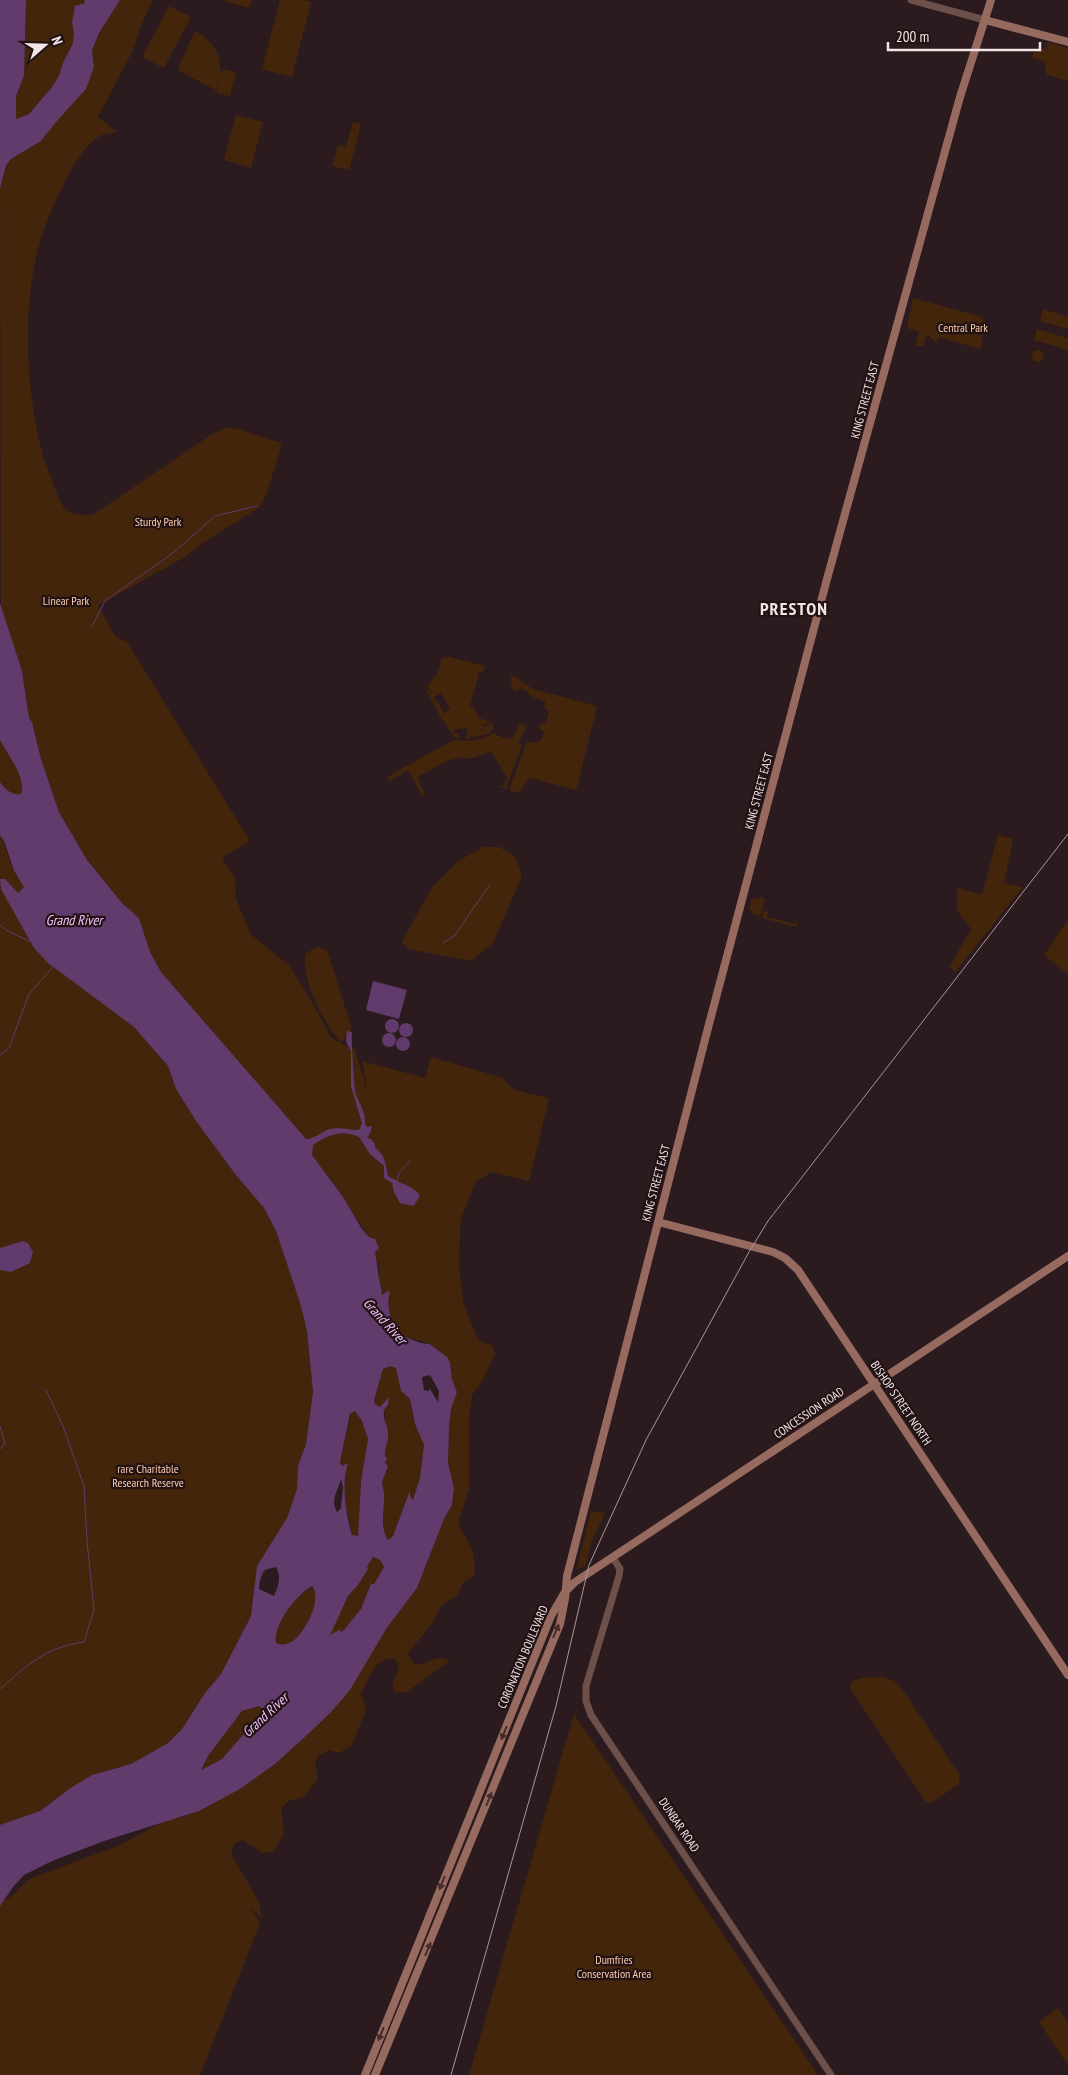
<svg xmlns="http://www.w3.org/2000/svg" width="1068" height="2075" font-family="'PT Sans Narrow',sans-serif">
<rect width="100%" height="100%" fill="#2c1b1e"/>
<!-- green -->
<path fill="#43250c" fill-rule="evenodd" d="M26,0h58l1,3 -13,19 2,11 -1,10 -10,20 -4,13 -7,11 -23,27 -13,5v-23l8,-20z
M120,0h33l-9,18 -12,34 -34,65 19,15c-5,1 -11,1 -15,3 -18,9 -30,33 -39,51 -13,25 -24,53 -29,82 -12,59 -6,154 17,210 4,9 8,27 17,33 8,5 17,5 26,3l117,-79c17,-10 22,-8 39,-2 10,4 21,7 32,10l-15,50 -7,14 -60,38 -15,12 -87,48 17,31 12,6 123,199 -28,17 13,20 1,21 15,36 38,30 23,37 19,36 24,12 13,44 -6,-33 63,17 6,-21 72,21 11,12 35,8 -20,83 -37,-9 -16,9 -14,35 -2,12 -1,36 4,38 14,36 7,5 8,2 3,8 -12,27 -11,15 -3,23v70l-11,36c11,20 19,28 16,52l-10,6 -7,13 -16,11 -9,18 -25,30 8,11c13,0 23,-12 35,-4l-44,31h-10l-4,-6 7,-19 -4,-8c-19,-3 -27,20 -34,35l5,16 -14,35 -13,8 -10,-3 -11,6 -3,8 3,15 -15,18 -14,4 -8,7 3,26 -11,18 -10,1 -20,-13 -9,4 -3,10 28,48 2,13 -1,2 -10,-11 10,17 -60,152h-200v-172l12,-7 17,-17 91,-34 51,-28 10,1 59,-29 35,-25 31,-28 111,-148 27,-69 8,-14 2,-17 -6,-25 1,-34 2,-20 6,-17 -5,-13 -2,-16c-5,-6 -13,-16 -20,-19 -3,-2 -32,-9 -35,-9l-2,-3c0,-16 -8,-23 -3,-40l-8,3v-8l-3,-8v-13l-10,-29 -38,-57 -15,-19 -13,-23 -142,-166 -11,-20 -11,-34 -17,-15 -35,-43 -28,-48 -18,-53 -9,-37 -3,-4 -7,-47 -21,-63 -1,-428 11,-21 30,-18 53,-74 -2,-17 7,-17z
M221,0h31l-3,8z
M280,0h23l8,2 -19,75 -30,-8z
M169,6l22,11 -27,51 -22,-11z
M195,31c20,12 25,22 26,44l2,-6 13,3 -6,24 -13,-3 2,-12 -3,9 -37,-19 -1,-3z
M1048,42l20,6v33l-21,-6 -3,-14 -12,-3 2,-7 12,-3z
M236,115l27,7 -12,46 -27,-8z
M353,122l8,2 -12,46 -17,-4 6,-21 8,2z
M913,298l69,19 4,7 -6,25 -41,-12 -4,6 -1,-3 -4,-2 -1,-4 -5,6 1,7 -9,-2 3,-13 -12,-4z
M1043,309l25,8v12l-28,-8z
M1037,329l31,9v12l-34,-10z
M1032 356a6 6 0 1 1 12 0a6 6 0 1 1-12 0Z
M446,656l39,10 -2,7 -4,-1 -9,34 4,2 5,10 13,4 -10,3v2l12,-4 -3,9 -3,2 -23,5 3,-6 -2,-5 -13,2 1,3h4l1,5 -5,-1 -14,-21 -15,-29 8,6 -6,-7 10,-12 5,-16h6zM441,693l9,16 -6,4 -10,-16z
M512,675l21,14 64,17 -21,84 -46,-12 -11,15 -10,-3 17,-46 2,-2 9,1 4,-3 3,-9 -4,-1 -1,-5 3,-2h4l3,-12 -5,-3 2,-6 -17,-7v-2l-8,-5 -5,3 -4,-2 -2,-6h2v-4h-2z
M520,723l7,4 -9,16 4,2 -16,44 -6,-2 4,-2 3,-8 -16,-25 -22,7 -6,-2 -14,3 -32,17 8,17 -3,2 -14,-26 -19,11 -2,-4 68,-38c13,4 27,1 39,-6l11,6 1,-2 6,2z
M0,740c7,14 27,38 21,54 -9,2 -16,-5 -21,-12z
M0,835c7,11 8,23 13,35 3,6 9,10 11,17l-6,6 24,64 92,70 34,39 8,23 20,32 39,53 29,34 12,23 25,75 6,25 6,61 -7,52 -8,22 1,48 -45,77 -3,25 -30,58 -16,19 -23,36 -14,14 -37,21 -23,6 -55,31 -13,10 -12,4 -28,16z
M998,835l15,4 -9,44 19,4 -68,85 -6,-5 22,-38 -14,-18c1,-8 -1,-15 1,-23l24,7z
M483,847h16l16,9 7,20 -29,67 -22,18 -63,-12 -6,-7 30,-55 25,-25z
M760,896l5,3 -5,17 -7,-2 -4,-7 3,-9 7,2z
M764,911l4,1 -1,5 28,7 2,-4 -1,7 -34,-9z
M1068,919v55l-24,-19z
M317,947l10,3 24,76c0,9 -4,12 -11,16 -18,-23 -37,-58 -35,-88z
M390,1366l6,2 5,23 9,8 5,25 9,21 -4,33 -7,23 -4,-10 -16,45 -5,5c-8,-15 -3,-32 -4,-48 0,-4 -2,-7 -2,-11l3,-8 1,-14 -2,-9 4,-21 -3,-9 -1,-17 -4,3 -5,-3 -1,-4 9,-31z
M355,1411l7,10 6,18 -7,42 -3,55 -6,-1 -3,-18 -3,-5 -2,-24 2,-16 -6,-10 11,-49z
M591,1511l14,2 -13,28 -7,25 -8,3z
M373,1557l7,3 4,7 -10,17h-3l-9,25 -7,10 -11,11 -15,5 19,-39 10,-11 8,-13v-5z
M312,1586c11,13 -8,49 -21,56 -5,3 -10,3 -15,1 -3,-21 19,-46 36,-57z
M882,1677l12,4 6,5 59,88v10l-28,19 -6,-2 -75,-113 2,-6 9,-4z
M259,1706l4,4 -3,8 -5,3 -33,38 -21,11 7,-14 34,-45z
M574,1714l244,361h-349z
M1058,2008l10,15v42l-29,-43z"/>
<!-- water -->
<path fill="#603b6b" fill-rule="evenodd" d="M0,0h26l-2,76 -8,20v23l13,-5 23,-27 7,-11 4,-13 10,-20 1,-10 -2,-11 3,-16 10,-3 -1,-3h36l-21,33 -7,17 2,17 -8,22 -30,33 -15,19 -30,18 -5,7 -6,22z
M0,603l22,68 7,47 3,4 9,37 18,53 28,48 35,43 17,15 11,34 11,20 145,167c8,0 14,-6 21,-9 11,-4 21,0 32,0l3,-7 -11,-37v-35l-5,-9 1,-11 5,1c-1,4 2,58 4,63 4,9 10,19 9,29l2,3 5,-1 -2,8 -3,4 4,1 4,5v4c10,6 11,17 13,28 10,7 22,8 31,18v3l-5,9 -14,-3 -6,-11 -2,-9 -8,-5v-12l-14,-12 -11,-17c-18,-8 -31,-2 -46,8l-1,10 31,42 19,32 7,8 6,2 4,9 -4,4c2,9 2,17 4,26 1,6 3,11 3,17l6,-4 2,1c-5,17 3,24 3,40l2,3h5l21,8 9,1 17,13 3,6 2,16 5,13 -6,17 -2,20 -1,34 6,25 -2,17 -8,14 -27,69 -31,41 -36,61 -19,22 -25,24 -31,28 -35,25 -41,22 -95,30 -52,20 -28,14 -11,12 -13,19v-81l40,-14 32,-24 20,-12 39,-11 37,-21 14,-14 23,-36 16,-19 30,-58 6,-50 30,-48 10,-29 1,-23 8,-22 7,-52 -6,-61 -6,-25 -25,-75 -12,-23 -29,-34 -39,-53 -20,-32 -8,-23 -34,-39 -86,-64 -14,-15 -33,-59 -1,-10h5l13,14 6,-6 -10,-16 -9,-28 -5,-8v-53c5,7 12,14 21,12 6,-16 -14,-40 -21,-54zM390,1366l6,2 5,23 9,8 5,25 9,21 -4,33 -7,22 -3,-4v-6l-17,46 -5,4c-9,-14 -3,-31 -4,-47 0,-4 -2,-7 -2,-11l6,-16 -3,-3 2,-5 -2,-2c-1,-8 4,-15 3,-24 -1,-9 -9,-20 0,-27l1,-8 -9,10 -5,-3 -1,-4 9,-31zM430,1375l9,16 -1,11 -8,-13 -2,2 -4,-1 -2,-13zM355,1411l7,10 6,18 -7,42 -3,55 -6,-1c-6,-18 -11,-54 -4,-72l-6,3 -2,-4 10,-48zM341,1479l2,8 -2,21 -4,4c-7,-13 1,-21 4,-33zM373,1557l7,3 4,7 -10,17h-3l-10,25 -17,21 -4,2 1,-3 -11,6 18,-39 10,-11 10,-16 -1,-2zM276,1567c6,11 2,19 -2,29l-15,-7 1,-10 4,-9zM312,1586c11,13 -8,49 -21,56 -5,3 -10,3 -15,1 -3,-18 20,-48 36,-57zM259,1706l4,4 -3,8 -5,3 -33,38 -21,11 7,-14 34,-45z
M373,981l34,9 -8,29 -33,-9z
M385 1026a7 7 0 1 1 14 0a7 7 0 1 1-14 0Z
M399 1030a7 7 0 1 1 14 0a7 7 0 1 1-14 0Z
M382 1040a7 7 0 1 1 14 0a7 7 0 1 1-14 0Z
M396 1044a7 7 0 1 1 14 0a7 7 0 1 1-14 0Z
M23,1241l5,2 5,9 -3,11 -19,9 -11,-2v-22z"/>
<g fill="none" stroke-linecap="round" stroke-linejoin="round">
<!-- stream -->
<path stroke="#603b6b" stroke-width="1" d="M92,626l13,-25 68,-48 42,-37 42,-10
M0,925l6,5 25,12
M443,943l12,-8 34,-49
M0,1055l9,-7 20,-54 24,-27
M397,1181l2,-8 11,-12
M0,1426l5,18 -5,5
M0,1689c27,-24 46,-42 84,-47l10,-32 -7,-69 -3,-55 -21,-60 -17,-36"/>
<!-- tertiary -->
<path stroke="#6c5049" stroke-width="7" d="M911,0l74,20
M613,1558l7,11 -1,7 -33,110v15l5,14 240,360"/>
<!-- secondary -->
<path stroke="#976a60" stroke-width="8" d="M985,20l83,22
M658,1222l115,30 12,6 13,12 270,405
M365,2075l186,-459 14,-24 10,-10 493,-326
M375,2075l185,-451 5,-25 2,-23 141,-548 119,-449 133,-482 31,-97"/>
<!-- rail -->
<path stroke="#a6979a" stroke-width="1" d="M451,2075l105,-369 33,-141 57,-125 103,-188 19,-31 300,-387"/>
</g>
<!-- one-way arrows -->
<defs><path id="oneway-solid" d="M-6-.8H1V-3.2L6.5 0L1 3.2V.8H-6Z" transform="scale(1.25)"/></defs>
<g fill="#452c2b">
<use href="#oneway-solid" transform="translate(556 1631) rotate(-67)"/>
<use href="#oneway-solid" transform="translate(504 1733) rotate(112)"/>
<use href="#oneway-solid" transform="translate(489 1799) rotate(-68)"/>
<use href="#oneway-solid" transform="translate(442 1883) rotate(112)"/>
<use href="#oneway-solid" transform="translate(428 1949) rotate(-67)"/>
<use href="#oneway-solid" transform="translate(381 2034) rotate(112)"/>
</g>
<g text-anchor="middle" stroke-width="4.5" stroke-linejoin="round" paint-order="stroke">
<!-- park labels -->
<g font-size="12" fill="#fccdaa" stroke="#221214">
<text x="963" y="332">Central Park</text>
<text x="158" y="526">Sturdy Park</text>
<text x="66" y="605">Linear Park</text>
<text x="148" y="1473">rare Charitable<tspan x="148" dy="14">Research Reserve</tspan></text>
<text x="614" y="1964">Dumfries<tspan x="614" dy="14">Conservation Area</tspan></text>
</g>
<!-- street labels -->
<g font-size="12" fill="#f2e5e7" stroke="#221214">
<text transform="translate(865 400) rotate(-75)" y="4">KING STREET EAST</text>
<text transform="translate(759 791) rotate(-75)" y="4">KING STREET EAST</text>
<text transform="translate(656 1183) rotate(-75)" y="4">KING STREET EAST</text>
<text transform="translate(901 1403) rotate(56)" y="4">BISHOP STREET NORTH</text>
<text transform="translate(809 1413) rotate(-34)" y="4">CONCESSION ROAD</text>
<text transform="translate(523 1657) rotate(-67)" y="4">CORONATION BOULEVARD</text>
<text transform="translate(679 1825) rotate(56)" y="4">DUNBAR ROAD</text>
</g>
<!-- water labels -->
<g font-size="14" font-style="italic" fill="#efc1fd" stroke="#221214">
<text x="74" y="925">Grand River</text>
<text transform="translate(385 1321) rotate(48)" y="5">Grand River</text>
<text transform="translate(265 1715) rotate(-43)" y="5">Grand River</text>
</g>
<!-- district labels -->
<g font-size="18" font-weight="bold" letter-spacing="1" fill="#f2e5e7" stroke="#221214">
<text x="794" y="615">PRESTON</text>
</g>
</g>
<!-- north arrow -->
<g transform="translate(45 45) rotate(70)" stroke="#221214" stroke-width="4" paint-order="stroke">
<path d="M0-4L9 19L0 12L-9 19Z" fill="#f2e5e7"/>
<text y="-8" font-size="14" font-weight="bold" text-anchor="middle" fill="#f2e5e7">N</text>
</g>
<!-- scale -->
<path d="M888 42v8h152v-8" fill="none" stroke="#f2e5e7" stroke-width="2.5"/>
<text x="896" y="42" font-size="15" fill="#f2e5e7" stroke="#221214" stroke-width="4" paint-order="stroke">200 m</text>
</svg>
